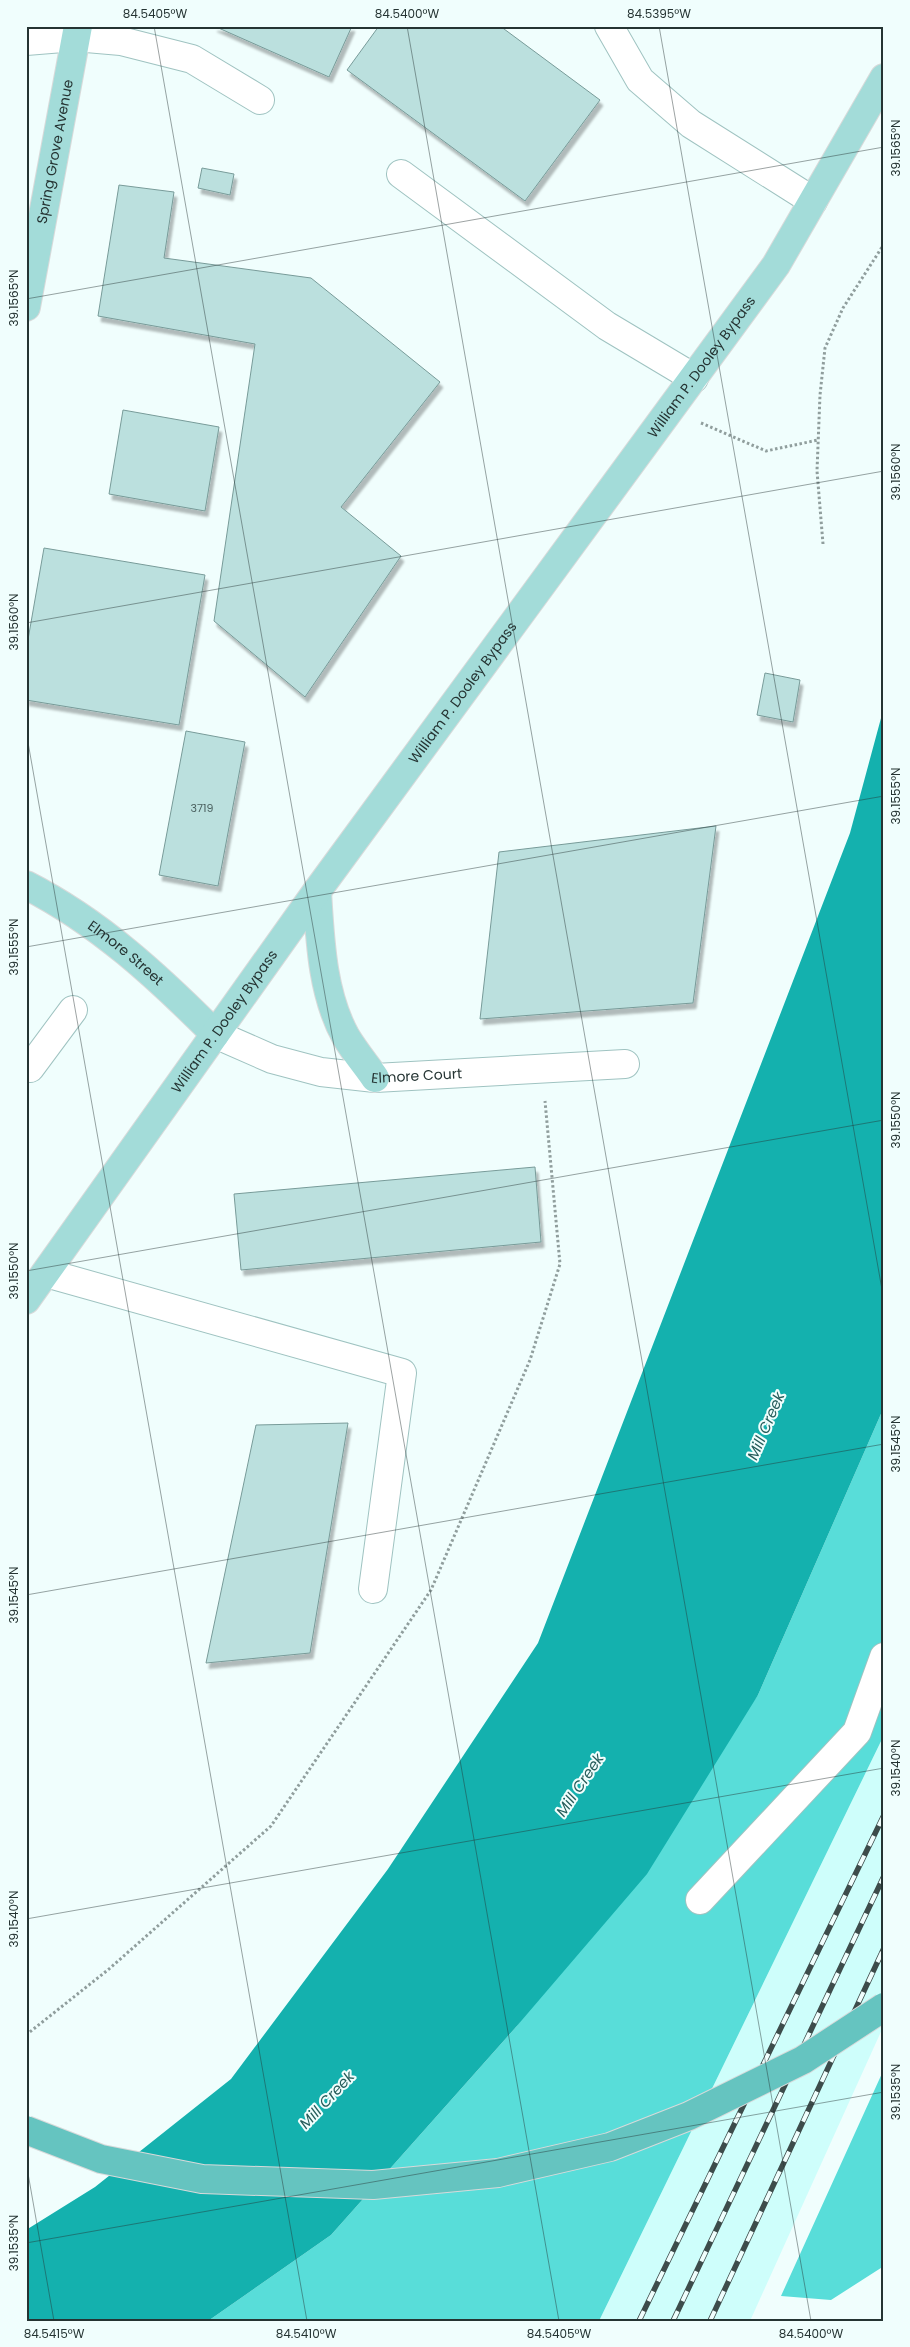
<svg xmlns="http://www.w3.org/2000/svg" width="910" height="2347" font-family="Poppins,sans-serif">
<defs>
<filter id="shadow"><feDropShadow dx="3" dy="5.5" stdDeviation="1" flood-color="#0004"/></filter>
</defs>
<rect width="100%" height="100%" fill="#f0fefd"/>
<!-- built -->
<path fill="#cefefb" d="M884,1735v290l-134,296h-151z"/>
<!-- forest -->
<path fill="#58ddd9" d="M884,1407v328l-285,586h-391l123,-86 185,-208 242,-332z
M884,2069v197l-53,34 -50,-4z"/>
<!-- water -->
<path fill="#14b1ae" d="M884,707v700l-126,288 -111,179 -131,153 -185,208 -123,86h-182v-91l69,-43 136,-108 157,-210 150,-226 312,-810z"/>
<!-- building -->
<path fill="#bbe0de" stroke="#789b99" filter="url(#shadow)" d="M214,26h138l-23,51z
M379,26h121l100,74 -75,101 -178,-131z
M202,168l32,6 -4,21 -32,-7z
M119,185l55,7 -10,66 147,20 129,104 -99,125 60,49 -96,141 -91,-76 41,-277 -157,-28z
M123,410l96,17 -14,84 -96,-17z
M44,548l161,27 -26,150 -153,-25v-49z
M765,673l35,7 -7,42 -36,-7z
M186,731l59,11 -27,144 -59,-11z
M716,826l-23,177 -213,16 19,-167z
M535,1167l6,75 -300,28 -7,-76z
M348,1423l-38,230 -104,10 50,-238z"/>
<g fill="none" stroke-linecap="round" stroke-linejoin="round">
<defs>
<g id="minor">
<path d="M609,26l31,54 51,44 122,77"/>
<path d="M26,41l49,-4 46,4 71,18 68,41"/>
<path d="M401,174l206,152 87,52"/>
<path id="s1" d="M215,1034l57,25 49,13 54,6 250,-14"/>
<path d="M26,1067l4,1 43,-58"/>
<path d="M46,1273l356,100 -29,216"/>
<path d="M700,1900l157,-168 27,-75"/>
</g>
<g id="major">
<path id="s2" d="M26,307l52,-281"/>
<path id="s3" d="M26,885c73,37 132,92 189,149"/>
<path d="M317,891c3,49 5,103 29,146 9,15 20,28 29,41"/>
<path id="s4" d="M26,1300l291,-409 459,-626 108,-187"/>
</g>
</defs>
<!-- minor casing -->
<use href="#minor" stroke="#9fc3c1" stroke-width="30"/>
<!-- major casing -->
<use href="#major" stroke="#d8dada" stroke-width="30"/>
<!-- path -->
<path stroke="#909e9d" stroke-width="3" stroke-dasharray="2.5 2.5" stroke-linecap="butt" d="M701,423l65,28 52,-11
M823,544l-6,-73 3,-76 5,-47 18,-40 41,-64
M26,2035l83,-66 162,-143 160,-236 99,-230 30,-96 -15,-163"/>
<!-- minor -->
<use href="#minor" stroke="#fff" stroke-width="28"/>
<!-- major -->
<use href="#major" stroke="#a3dcd9" stroke-width="28"/>
<defs>
<path id="rail" d="M639,2321l245,-506
M673,2321l211,-445
M710,2321l174,-373"/>
</defs>
<!-- rail casing -->
<use href="#rail" stroke="#3d4c4b" stroke-width="5.5"/>
<!-- rail -->
<use href="#rail" stroke="#f0fefd" stroke-width="4" stroke-dasharray="11" stroke-linecap="butt"/>
<defs>
<path id="highway-bridge" d="M26,2130l75,29 101,20 171,6 125,-12 112,-26 79,-31 114,-56 81,-53"/>
</defs>
<!-- highway-bridge casing -->
<use href="#highway-bridge" stroke="#d8dada" stroke-width="30" stroke-linecap="butt"/>
<!-- highway-bridge -->
<use href="#highway-bridge" stroke="#65c4c0" stroke-width="28"/>
</g>
<!-- ticks -->
<path fill="none" stroke="#253433" stroke-width="1" stroke-opacity="0.45" d="M154,26l405,2295M407,26l404,2295M659,26l225,1275M26,299l858,-152M26,623l858,-152M26,731l281,1590M26,947l858,-151M26,1271l858,-151M26,1595l858,-151M26,1919l858,-151M26,2162l28,159M26,2243l858,-151"/>
<g text-anchor="middle" stroke-width="4" stroke-linejoin="round" paint-order="stroke">
<!-- number labels -->
<g font-size="11" fill="#4a5f5e">
<text x="202" y="812">3719</text>
</g>
<!-- street labels -->
<g font-size="14" fill="#253433" stroke="#f0fefd">
<text dy="5" stroke="none"><textPath href="#s2" startOffset="158">Spring Grove Avenue</textPath></text>
<text dy="5" stroke="none"><textPath href="#s4" startOffset="1152">William P. Dooley Bypass</textPath></text>
<text dy="5" stroke="none"><textPath href="#s4" startOffset="748">William P. Dooley Bypass</textPath></text>
<text dy="5" stroke="none"><textPath href="#s3" startOffset="121">Elmore Street</textPath></text>
<text dy="5" stroke="none"><textPath href="#s4" startOffset="342">William P. Dooley Bypass</textPath></text>
<text dy="5" stroke="none"><textPath href="#s1" startOffset="209">Elmore Court</textPath></text>
</g>
<!-- water labels -->
<g font-size="15" font-style="italic" fill="#265d5b" stroke="#f0fefd">
<text transform="translate(766 1426) rotate(-67)" y="5">Mill Creek</text>
<text transform="translate(580 1785) rotate(-56)" y="5">Mill Creek</text>
<text transform="translate(327 2100) rotate(-47)" y="5">Mill Creek</text>
</g>
</g>
<!-- border -->
<rect width="910" height="2347" fill="none" stroke="#f0fefd" stroke-width="55"/>
<rect x="28" y="28" width="854" height="2292" fill="none" stroke="#253433" stroke-width="2"/>
<g font-size="12" text-anchor="middle" fill="#253433">
<text x="155" y="18">84.5405°W</text>
<text x="407" y="18">84.5400°W</text>
<text x="659" y="18">84.5395°W</text>
<text transform="translate(896 148) rotate(-90)" y="4">39.1565°N</text>
<text transform="translate(14 298) rotate(-90)" y="4">39.1565°N</text>
<text transform="translate(896 472) rotate(-90)" y="4">39.1560°N</text>
<text transform="translate(14 622) rotate(-90)" y="4">39.1560°N</text>
<text transform="translate(896 796) rotate(-90)" y="4">39.1555°N</text>
<text transform="translate(14 947) rotate(-90)" y="4">39.1555°N</text>
<text transform="translate(896 1120) rotate(-90)" y="4">39.1550°N</text>
<text transform="translate(14 1271) rotate(-90)" y="4">39.1550°N</text>
<text transform="translate(896 1444) rotate(-90)" y="4">39.1545°N</text>
<text transform="translate(14 1595) rotate(-90)" y="4">39.1545°N</text>
<text transform="translate(896 1768) rotate(-90)" y="4">39.1540°N</text>
<text transform="translate(14 1919) rotate(-90)" y="4">39.1540°N</text>
<text transform="translate(896 2092) rotate(-90)" y="4">39.1535°N</text>
<text transform="translate(14 2243) rotate(-90)" y="4">39.1535°N</text>
<text x="54" y="2338">84.5415°W</text>
<text x="306" y="2338">84.5410°W</text>
<text x="559" y="2338">84.5405°W</text>
<text x="811" y="2338">84.5400°W</text>
</g>
</svg>
